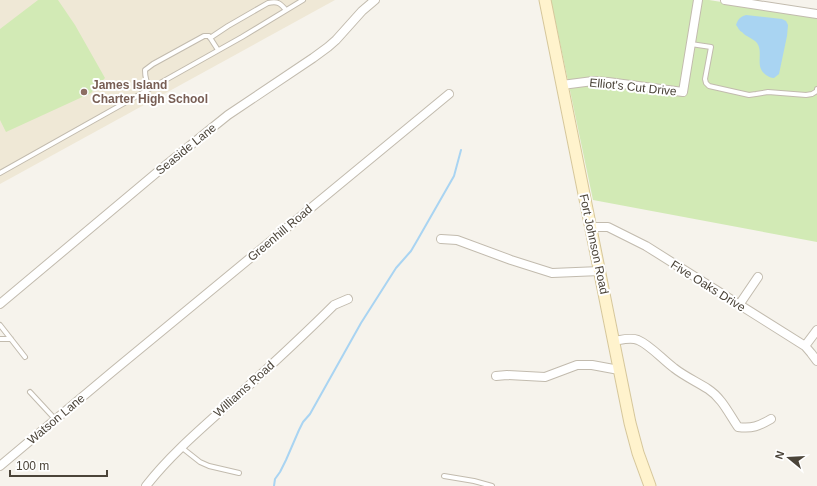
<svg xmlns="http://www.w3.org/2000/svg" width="817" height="486" font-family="Helvetica,sans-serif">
<rect width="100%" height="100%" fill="#f6f3ec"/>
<!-- education -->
<path fill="#efe8d6" d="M0,0h335l-335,184z"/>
<!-- green -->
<path fill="#d2eab5" d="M38,0h20l17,25 30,53 -14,15 -85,39 -6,-12v-91z
M551,0h158l108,17v225l-224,-42z"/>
<!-- water -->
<path fill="#a9d4f2" d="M746,15l36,4 4,2 2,4 -1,11 -8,38 -5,4c-3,0 -5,-1 -8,-3 -12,-8 -2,-22 -9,-32 -4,-5 -11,-6 -15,-11 -3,-1 -4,-5 -6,-7 2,-6 4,-8 10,-10z"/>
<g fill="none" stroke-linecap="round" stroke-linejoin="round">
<!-- stream -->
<path stroke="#a9d4f2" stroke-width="2" d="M274,486l1,-7 5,-7 6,-12 13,-30 4,-8 7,-8 51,-91 35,-55 15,-17 7,-12 36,-63 7,-26"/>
<defs>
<path id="lane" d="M210,38l18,-12 40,-23c10,-2 12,0 18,7
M691,44l20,3 -6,32 1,4 3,3 40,9 7,-1 12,-2 38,3 6,-1 5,-3v-2
M150,88c-4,-6 -5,-11 -5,-18l8,-6 51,-28h5l9,14
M0,173l242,-136 61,-37
M0,325l25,32
M0,339h11
M30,392l25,27
M181,447l19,15 9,4 30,7
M444,476l30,5 18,5"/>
<path id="street" d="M725,0l92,14
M562,85l31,-4 15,1 75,10 15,-92
M591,228l6,-1h11l38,19 159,100 6,7 6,8
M441,239l16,1 54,20 41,13 48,-2
M0,304l161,-135 67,-54 85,-57 15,-11 8,-7 26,-29 13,-11
M739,305l19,-28
M614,341c7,-1 16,-4 24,-1 12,5 25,20 36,28 10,8 23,14 34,21 14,9 21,25 30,38 14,2 21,-1 33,-8
M805,346l12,-16
M496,376l11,-1 38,2 32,-12h15l27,5
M0,466l112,-94 337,-278
M146,486c25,-32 56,-58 86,-85 35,-32 69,-63 102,-96l14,-6"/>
<path id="secondary" d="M545,0l85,423 8,30 12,33"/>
</defs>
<!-- lane casing -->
<use href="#lane" stroke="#c2bbae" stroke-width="6"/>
<!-- street casing -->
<use href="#street" stroke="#c2bbae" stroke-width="10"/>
<!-- secondary casing -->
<use href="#secondary" stroke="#d6c79b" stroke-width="13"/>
<!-- lane -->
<use href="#lane" stroke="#fff" stroke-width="4"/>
<!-- street -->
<use href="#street" stroke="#fff" stroke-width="8"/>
<!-- secondary -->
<use href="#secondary" stroke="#fff3cd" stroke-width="11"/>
</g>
<!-- markers -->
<circle fill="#8d6e63" stroke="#fff" stroke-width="1.5" cx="84" cy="92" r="4"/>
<g text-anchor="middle" stroke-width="4" stroke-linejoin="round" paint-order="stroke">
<!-- education labels -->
<g font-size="12" font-weight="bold" fill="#785e54" stroke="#fff" text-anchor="start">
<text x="92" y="89">James Island<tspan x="92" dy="14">Charter High School</tspan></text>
</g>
<!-- street labels -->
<g font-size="12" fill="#4b4439" stroke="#fff">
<text transform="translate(633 87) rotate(6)" y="4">Elliot's Cut Drive</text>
<text transform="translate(186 149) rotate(-39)" y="4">Seaside Lane</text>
<text transform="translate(280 233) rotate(-40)" y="4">Greenhill Road</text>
<text transform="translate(594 244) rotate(78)" y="4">Fort Johnson Road</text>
<text transform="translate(708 286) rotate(32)" y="4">Five Oaks Drive</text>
<text transform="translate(244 389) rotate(-42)" y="4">Williams Road</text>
<text transform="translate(56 419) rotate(-40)" y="4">Watson Lane</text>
</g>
</g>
<!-- north arrow -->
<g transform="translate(789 458) rotate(288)" stroke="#ffffff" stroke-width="3" paint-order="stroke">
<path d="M0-3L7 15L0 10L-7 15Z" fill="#4b4439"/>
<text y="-6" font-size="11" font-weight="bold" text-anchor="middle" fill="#4b4439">N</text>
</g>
<!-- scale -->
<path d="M10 470v6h97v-6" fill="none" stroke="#4b4439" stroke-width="2"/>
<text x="16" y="470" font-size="12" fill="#4b4439" stroke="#ffffff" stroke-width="3" paint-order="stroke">100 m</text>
</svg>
